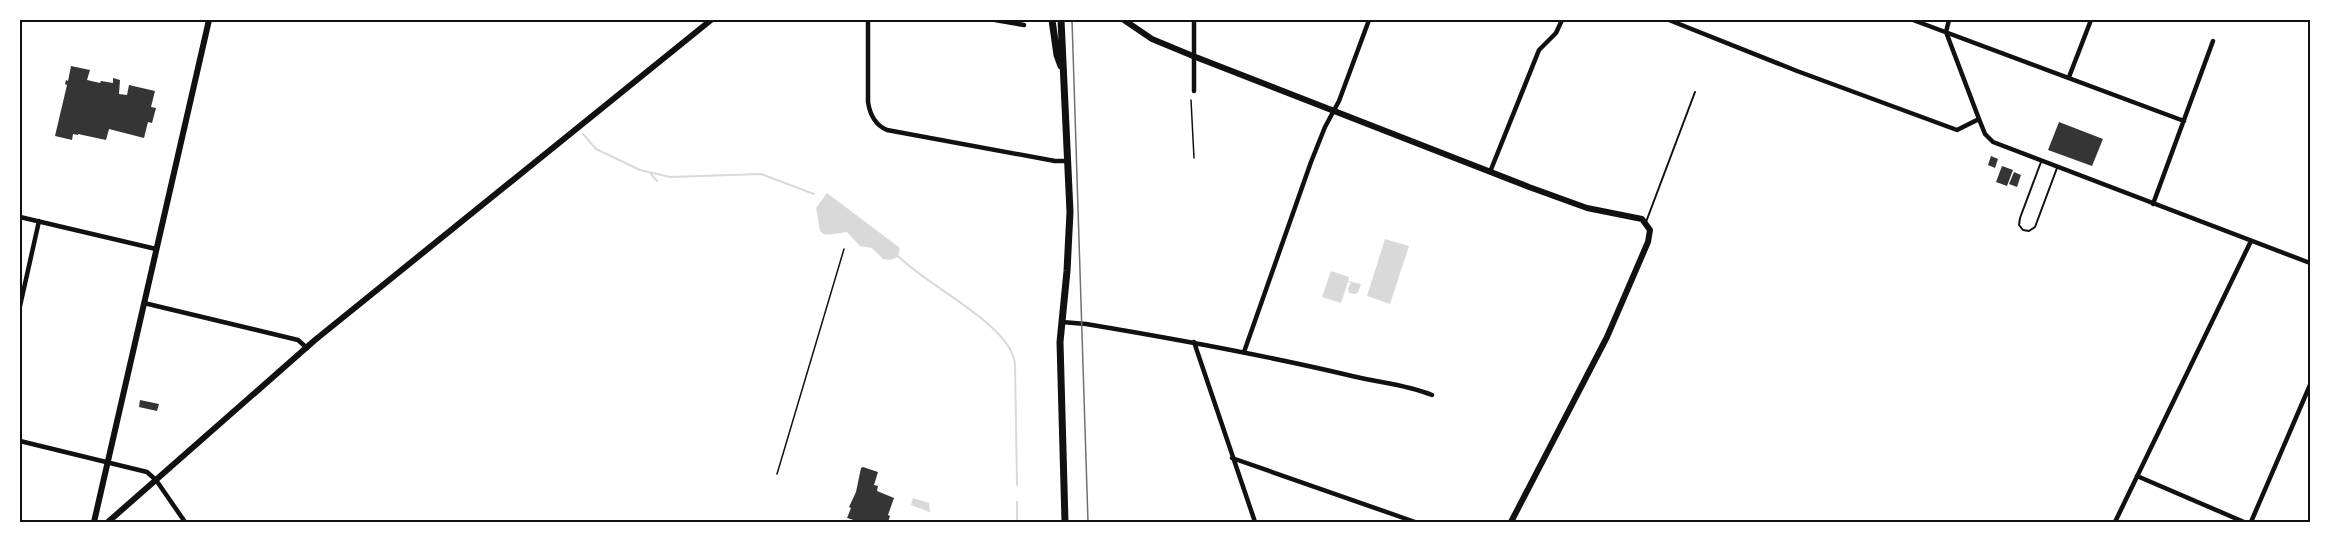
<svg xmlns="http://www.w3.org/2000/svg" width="2330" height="542" font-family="Quicksand,sans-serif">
<rect width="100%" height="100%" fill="#fff"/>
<!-- water -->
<path fill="#d9d9d9" d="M827,193l73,55 -2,9 -8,3 -7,-1 -11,-11 -12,-2 -13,-14c-32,5 -25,5 -31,-24z
M1385,239l24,7 -19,58 -23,-8z
M1331,271l18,6 -1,4 13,3 -3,8 -3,2 -6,-1 -1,-5 3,-5 -3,-1 -7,21 -19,-6z
M913,498l16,5 1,9 -19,-7z"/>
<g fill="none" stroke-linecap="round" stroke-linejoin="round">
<!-- stream -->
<path stroke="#d9d9d9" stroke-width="2" d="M583,134l13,15 44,21 30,7 91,-3 53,20
M651,174l6,7
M897,255c28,30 112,68 118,108l2,122
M1017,522v-20"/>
</g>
<!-- building -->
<path fill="#353535" d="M71,66l19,4 -3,10 13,3 1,-2 12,2v-5l7,2 -1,14 8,1 2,-10 26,6 -4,16 5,1 -4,15 -4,-1 -4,16 -35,-9 -3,11 -28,-6v1l-5,-1 -1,6 -17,-4 12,-51 -2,-1 1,-4 2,1z
M2059,122l44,17 -11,27 -44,-16z
M1991,156l7,3 -3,9 -7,-3z
M2002,166l11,4 -6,16 -11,-4z
M2014,172l7,3 -4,12 -8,-3z
M140,400l19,4 -2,7 -18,-4z
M863,467l15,5 -4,13 4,1 -1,5 17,7 -6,17 2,1 -2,6h-28l-13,-4 4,-10 -2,-1 7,-15 5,-24z"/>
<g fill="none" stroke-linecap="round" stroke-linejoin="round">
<!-- path -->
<path stroke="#111" stroke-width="1.5" d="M1191,100l3,58
M777,474l67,-225"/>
<!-- service -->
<path stroke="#111" stroke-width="2" d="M2041,162l-21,56 -1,7 4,5 6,1 6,-4 22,-59
M1646,222l49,-130"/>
<!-- minor -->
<path stroke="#111" stroke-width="4.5" d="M868,20v82c2,13 7,23 19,28l168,31h13
M995,20l29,5
M1194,20v71
M1669,20l128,51 160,59 22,-11
M1913,20l271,101
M1949,20l-3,12 33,87 6,15 8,8 317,121
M2069,77l22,-57
M1490,172l49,-122 17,-17 6,-13
M2153,204l60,-163
M20,217l136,32
M144,303l154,37 9,8
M20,306l19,-85
M1062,322l24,2c90,15 178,31 266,52 28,7 53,8 80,19
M1194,342l61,180
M1244,352l67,-190 14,-35 14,-26 30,-81
M20,441l127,31 9,8 29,42
M1232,458l183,64
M2137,476l107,46
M2115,522l136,-281
M2251,522l59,-137"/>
<!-- tertiary -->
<path stroke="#111" stroke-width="6" d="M1124,20l28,19 41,17 336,131 58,21 55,11 8,11 -2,12 -41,95 -96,185
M94,522l115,-502
M108,522l207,-182 396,-320"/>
<!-- secondary -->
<path stroke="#111" stroke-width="7" d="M1052,20l5,35 4,11
M1061,20l9,192 -3,59 -7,71 5,180"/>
<!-- tram -->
<path stroke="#707070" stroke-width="1.5" d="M1072,20l16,502"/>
</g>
<!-- border -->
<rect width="2330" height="542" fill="none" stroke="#ffffff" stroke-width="42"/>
<rect x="21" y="21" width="2288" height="500" fill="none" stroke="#111" stroke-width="2"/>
</svg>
